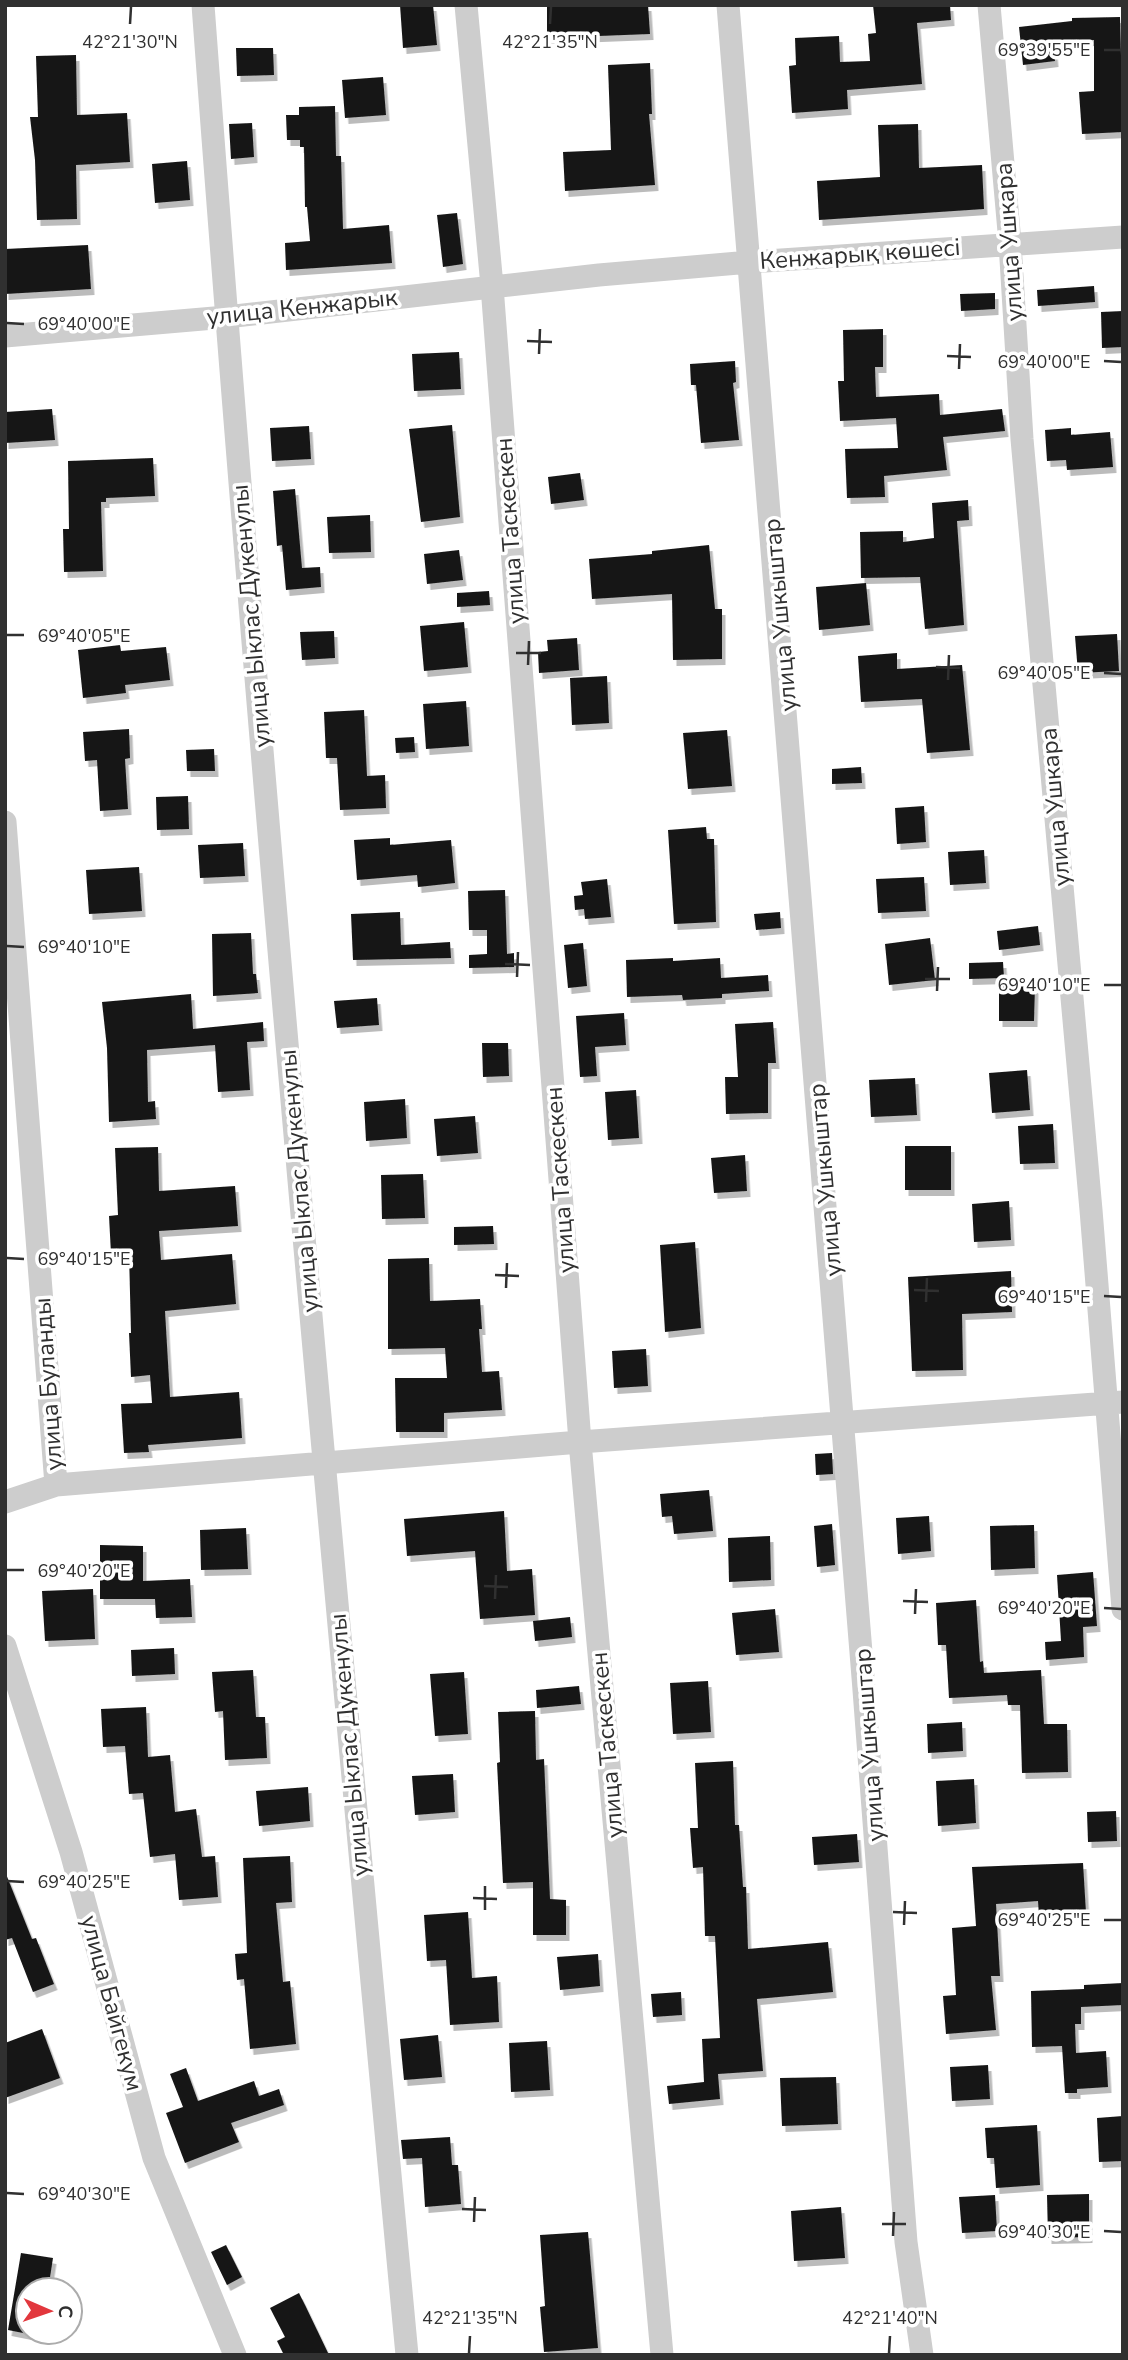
<svg xmlns="http://www.w3.org/2000/svg" width="1128" height="2360" font-family="'Nunito Sans',sans-serif">
<defs>
<filter id="shadow"><feDropShadow dx="3.5" dy="6" stdDeviation="0" flood-color="#0004"/></filter>
</defs>
<rect width="100%" height="100%" fill="#fff"/>
<!-- building -->
<path fill="#171717" filter="url(#shadow)" d="M400,5h33l4,40 -34,3z
M547,5h101l2,29 -103,4z
M873,5h77l1,15 -34,3 5,61 -75,6 1,19 -56,4 -3,-47 7,-1 -1,-27 44,-2 1,26 30,-1 -2,-27 8,-1z
M1120,17l3,115 -41,2 -3,-42 15,-1v-51l-41,1 2,20 -32,4 -4,-38 53,-6v-3z
M236,48h37l1,27 -37,1z
M76,55l1,60 50,-2 3,49 -54,3 1,54 -40,1 -2,-60 -5,-43h8l-2,-61z
M650,63l2,51h-3l6,71 -90,6 -2,-39 48,-2 -3,-85z
M383,77l3,38 -41,3 -3,-38z
M335,106l1,50h5l2,73 46,-4 3,38 -106,7 -1,-27 25,-2 -3,-34h-2l-1,-60h-4v-7h-13l-1,-25h13v-8z
M252,123l2,34 -23,2 -2,-35z
M918,124l1,44 63,-3 2,44 -165,11 -2,-39 63,-4 -2,-52z
M187,161l3,39 -35,3 -3,-39z
M457,213l6,51 -20,3 -6,-52z
M88,245l3,44 -86,5v-45z
M1094,286l1,16 -57,4 -1,-16z
M995,293v16l-34,2 -1,-17z
M1123,311v36l-21,1 -1,-36z
M883,329v38h-8l1,30 63,-3 1,21 62,-6 3,22 -62,6 4,33 -63,6 1,21 -38,1 -2,-49 53,-1 -2,-30 -56,3 -2,-40h6l-1,-51z
M459,352l2,37 -47,2 -2,-37z
M735,361l1,21 -3,1 6,57 -38,3 -5,-58h-5l-1,-21z
M52,409l3,31 -50,3v-31z
M452,425l8,92 -39,5 -12,-93z
M309,426l2,33 -39,2 -2,-33z
M1071,428v7l39,-3 3,35 -46,3 -1,-10 -19,1 -2,-31z
M153,458l2,38 -49,2v4h-5l2,69 -39,1 -1,-43h6l-1,-68z
M580,473l4,27 -33,4 -3,-27z
M295,489l7,79 18,-1 1,20 -35,3 -4,-45 -5,1 -4,-55z
M968,500l1,20 -12,1 7,104 -39,4 -5,-52 -59,1 -1,-46 43,-1v11l31,-4 -2,-35z
M370,515l1,37 -42,1 -2,-36z
M709,545l6,64h7v50l-49,1 -1,-66 -80,5 -3,-40 63,-5v-3z
M459,550l4,30 -36,4 -3,-30z
M866,583l4,42 -51,5 -3,-43z
M489,591l1,14 -33,2v-14z
M464,622l4,45 -44,4 -4,-45z
M334,631l1,27 -33,2 -2,-28z
M1117,634l2,37 -41,2 -3,-37z
M577,638l2,32 -40,3 -1,-21 10,-1 -1,-11z
M120,645l1,6 45,-4 4,33 -45,5 1,8 -43,5 -5,-48z
M897,653v16l65,-4 8,85 -43,3 -5,-54 -61,3 -3,-46z
M607,676l2,47 -37,2 -2,-47z
M466,701l3,45 -43,3 -3,-45z
M364,710l3,66 18,-1 1,33 -46,2 -3,-52h-11l-2,-46z
M129,729l1,29 -5,1 3,50 -28,2 -3,-51 -12,1 -2,-29z
M727,730l5,56 -44,3 -5,-56z
M414,737l1,15 -19,1 -1,-15z
M214,749l1,22h-28l-1,-21z
M861,767l1,16 -30,1v-15z
M188,796l1,33 -32,1 -1,-33z
M924,806l2,36 -29,2 -2,-36z
M706,827l1,12h7l2,83 -42,2 -6,-94z
M390,838v7l61,-5 4,43 -37,4 -1,-12 -60,5 -3,-40z
M243,843l2,33 -45,2 -2,-33z
M984,850l2,33 -36,2 -2,-33z
M139,867l3,44 -53,3 -3,-44z
M924,877l2,34 -48,2 -2,-34z
M607,879l4,38 -26,2 -1,-10 -9,1 -1,-14 9,-1 -2,-13z
M505,890l2,64 7,-1v14l-45,1v-13l18,-1v-24h-18l-1,-39z
M400,912l1,33 49,-3 1,16 -98,2 -2,-46z
M780,912l1,16 -25,2 -2,-16z
M1038,926l2,19 -41,5 -2,-19z
M251,933l2,41h3l2,19 -45,3 -1,-62z
M930,938l5,42 -46,5 -4,-41z
M583,943l4,43 -19,2 -4,-43z
M673,958v3l47,-3 1,20 47,-3 1,16 -47,3v4l-39,2 -1,-5 -55,2 -1,-37z
M1003,962l1,16 -35,1v-16z
M999,985h36l-1,36h-35z
M191,994l2,35 70,-7 1,19 -17,1 3,48 -32,2 -3,-47 -68,5 1,52 7,-1 1,18 -47,3 -2,-74 -5,-46z
M377,998l2,27 -42,3 -3,-27z
M624,1013l2,32 -31,2 2,29 -17,1 -4,-61z
M773,1022l3,41h-8v50l-42,1 -1,-37h13l-3,-53z
M482,1043h26l1,33 -26,1z
M1027,1070l3,40 -38,3 -3,-40z
M915,1078l2,37 -46,2 -2,-37z
M636,1090l3,48 -31,2 -3,-48z
M405,1099l2,39 -41,3 -2,-39z
M475,1116l3,37 -41,3 -3,-37z
M1053,1124l2,39 -35,1 -2,-38z
M905,1146h46v44h-46z
M158,1147l1,44 76,-5 3,40 -79,5 2,29 71,-6 4,50 -71,7 5,86 69,-5 3,46 -94,7 1,7 -25,1 -3,-49 31,-1 -2,-28 -19,2 -2,-44h2l-2,-80 -18,1 -2,-38 9,-1 -3,-67z
M745,1155l2,36 -33,2 -3,-35z
M423,1174l2,44 -43,1 -1,-44z
M1009,1201l2,39 -37,2 -2,-38z
M493,1226l1,18 -40,1v-18z
M695,1242l6,86 -36,4 -5,-87z
M429,1258l1,43 50,-2 2,30h-3l3,43 17,-1 3,39 -58,3v19h-48l-1,-54h52l-2,-30 -57,1v-90z
M1011,1271l1,41 -50,2 1,56 -51,1 -4,-94z
M646,1349l2,37 -34,2 -2,-37z
M832,1453l1,21 -17,1 -1,-21z
M709,1490l4,41 -39,3 -2,-18 -10,1 -2,-23z
M504,1511l3,60 25,-2 3,46 -55,4 -5,-68 -68,5 -3,-37z
M929,1516l2,35 -33,3 -2,-36z
M832,1524l3,41 -18,2 -3,-41z
M1034,1525l1,43 -44,2 -1,-44z
M246,1528l2,41 -47,1 -1,-40z
M770,1536l1,44 -42,2 -1,-44z
M100,1545l43,1v35l47,-2 2,38 -36,1 -1,-19h-55z
M1093,1572l4,54 -14,1 1,30 -38,3 -1,-18 16,-1 -4,-66z
M93,1589l2,50 -50,2 -3,-50z
M976,1600l4,62 3,-1 1,12 57,-3 3,54h23l1,48 -46,1 -2,-68h-12l-1,-10 -58,3 -3,-53h-8l-2,-42z
M775,1609l4,43 -43,3 -4,-42z
M570,1617l2,20 -37,4 -2,-20z
M174,1648l1,26 -43,2 -1,-26z
M253,1670l3,47h9l2,41 -42,2 -2,-49 -8,1 -3,-40z
M464,1672l4,62 -33,2 -5,-62z
M708,1681l3,51 -38,2 -3,-51z
M579,1686l2,18 -44,4 -1,-18z
M146,1707l2,50 22,-2 5,57 21,-3 6,48 13,-1 3,41 -39,3 -4,-46 -25,3 -7,-64 -14,1 -4,-48 -22,1 -2,-38z
M535,1711l1,49 8,-1 6,140 16,1v35h-33v-53l-30,1 -6,-120 3,-1 -2,-50z
M962,1722l1,29 -35,2 -1,-29z
M733,1761l2,64h4l4,62h3l2,62 80,-7 5,50 -76,7 6,72 -45,3 2,25 -51,5 -2,-18 37,-4 -2,-43 18,-1 -5,-102h-10l-2,-69 -10,1 -3,-40h8l-3,-65z
M453,1774l2,38 -40,3 -3,-39z
M974,1779l2,44 -38,3 -2,-45z
M308,1787l2,34 -51,5 -3,-35z
M1116,1811l1,30 -29,1 -1,-30z
M857,1834l2,28 -45,3 -2,-28z
M290,1856l2,46 -16,1 7,79 7,-1 6,63 -46,5 -6,-70 -7,1 -2,-26 12,-1 -4,-95z
M1083,1863l3,50 -47,3 -1,-15 -42,3 4,72h-9l5,54 -50,4 -3,-38 13,-1 -4,-67 24,-2 -4,-59z
M6,1874l26,65 4,-1 18,46 -21,8 -21,-54 -7,2z
M468,1912l4,66 25,-2 2,46 -49,3 -4,-65 -19,1 -3,-46z
M598,1954l2,32 -40,4 -3,-33z
M1123,1983v22l-42,2v17h-6l1,29 30,-2 2,36 -31,2v4h-12l-3,-47 -30,1 -1,-56 53,-2v-4z
M681,1992l1,23 -29,2 -2,-23z
M42,2029l18,49 -55,20v-55z
M438,2035l4,42 -38,3 -4,-41z
M547,2041l3,49 -39,2 -2,-49z
M988,2065l2,34 -38,2 -2,-34z
M186,2068l12,33 56,-20 5,15 20,-7 5,16 -53,18 8,19 -54,21 -19,-50 17,-6 -13,-33z
M836,2077l2,47 -56,2 -2,-48z
M1123,2116v45l-24,1 -2,-44z
M1037,2125l3,60 -44,3 -2,-30h-7l-2,-30z
M450,2137l2,28h6l3,39 -36,3 -3,-49 -19,1 -2,-19z
M1089,2194v43l-41,1 -1,-43z
M995,2195l2,36 -35,2 -3,-36z
M841,2207l4,51 -51,3 -3,-50z
M588,2232l10,116 -54,4 -4,-45 5,-1 -5,-71z
M226,2245l16,32 -15,8 -16,-33z
M21,2253l32,5 -5,32h-20v44l-20,-4z
M299,2293l6,12 24,50h-45l-7,-14 8,-4 -15,-29z"/>
<g fill="none" stroke-linecap="round" stroke-linejoin="round">
<!-- minor -->
<path stroke="#cdcdcd" stroke-width="23" d="M203,5c58,784 130,1567 204,2350
M466,5l26,281 88,1156 82,913
M728,5c63,745 122,1491 178,2237l16,113
M989,5l21,238 12,196 69,771 32,399
M5,336l221,-19 373,-42 151,-13 373,-25
M5,822l51,663
M5,1502l51,-17 524,-43 543,-40
M5,1646l66,206 83,306 81,197"/>
</g>
<!-- ticks -->
<path fill="none" stroke="#303030" stroke-width="2.5" d="M130,24l1,-17M550,24l1,-17M1104,50h17M7,323l17,1M527,341l25,1M539,354l1,-25M947,356l24,1M1104,361l17,1M959,369l1,-25M7,635h17M516,653h25M528,665l1,-24M936,667l24,1M1104,673l17,1M948,680l1,-25M7,946l17,1M505,964l25,1M517,977l1,-25M925,979h25M1104,985h17M937,991l1,-24M7,1258l17,1M495,1275l24,1M506,1288l1,-25M914,1290l25,1M1104,1296l17,1M926,1302l1,-24M7,1570h17M484,1586l24,1M495,1599l1,-24M903,1601l25,1M1104,1608l17,1M915,1614l1,-25M7,1881l17,1M473,1898l24,1M485,1910v-24M893,1912l24,1M1104,1920h17M904,1925l1,-24M7,2193l17,1M462,2209l24,1M474,2222l1,-25M882,2224h24M1104,2231l17,1M893,2236l1,-24M469,2353l1,-17M889,2353l1,-17"/>
<g text-anchor="middle" stroke-width="7" stroke-linejoin="round" paint-order="stroke">
<!-- street labels -->
<g font-size="24" fill="#303030" stroke="#fff">
<text transform="translate(1009 242) rotate(-94)" y="8">улица Ушкара</text>
<text transform="translate(860 254) rotate(-4)" y="8">Кенжарық көшесі</text>
<text transform="translate(302 307) rotate(-6)" y="8">улица Кенжарык</text>
<text transform="translate(510 531) rotate(-94)" y="8">улица Таскескен</text>
<text transform="translate(780 615) rotate(-95)" y="8">улица Ушкыштар</text>
<text transform="translate(251 616) rotate(-95)" y="8">улица Ыклас Дукенулы</text>
<text transform="translate(1055 807) rotate(-95)" y="8">улица Ушкара</text>
<text transform="translate(560 1180) rotate(-94)" y="8">улица Таскескен</text>
<text transform="translate(825 1180) rotate(-95)" y="8">улица Ушкыштар</text>
<text transform="translate(299 1181) rotate(-95)" y="8">улица Ыклас Дукенулы</text>
<text transform="translate(48 1384) rotate(-94)" y="8">улица Буланды</text>
<text transform="translate(349 1745) rotate(-95)" y="8">улица Ыклас Дукенулы</text>
<text transform="translate(607 1745) rotate(-95)" y="8">улица Таскескен</text>
<text transform="translate(869 1745) rotate(-94)" y="8">улица Ушкыштар</text>
<text transform="translate(112 2003) rotate(75)" y="8">улица Байгекум</text>
</g>
</g>
<g font-size="18" text-anchor="middle" fill="#303030" stroke="#fff" stroke-width="7" stroke-linejoin="round" paint-order="stroke">
<text x="130" y="48">42°21'30"N</text>
<text x="550" y="48">42°21'35"N</text>
<text x="1044" y="56">69°39'55"E</text>
<text x="84" y="330">69°40'00"E</text>
<text x="1044" y="368">69°40'00"E</text>
<text x="84" y="642">69°40'05"E</text>
<text x="1044" y="679">69°40'05"E</text>
<text x="84" y="953">69°40'10"E</text>
<text x="1044" y="991">69°40'10"E</text>
<text x="84" y="1265">69°40'15"E</text>
<text x="1044" y="1303">69°40'15"E</text>
<text x="84" y="1577">69°40'20"E</text>
<text x="1044" y="1614">69°40'20"E</text>
<text x="84" y="1888">69°40'25"E</text>
<text x="1044" y="1926">69°40'25"E</text>
<text x="84" y="2200">69°40'30"E</text>
<text x="1044" y="2238">69°40'30"E</text>
<text x="470" y="2324">42°21'35"N</text>
<text x="890" y="2324">42°21'40"N</text>
</g>
<!-- border -->
<rect width="1128" height="2360" fill="none" stroke="#303030" stroke-width="14"/>
<!-- north arrow -->
<g transform="translate(49 2311) rotate(92)"><circle r="33" fill="#ffffff" stroke="#acacac" stroke-width="2"/>
<path d="M0-5L12 26L0 18L-12 26Z" fill="#e2373d"/>
<text y="-10" font-size="19" font-weight="bold" text-anchor="middle" fill="#303030">С</text>
</g>
</svg>
